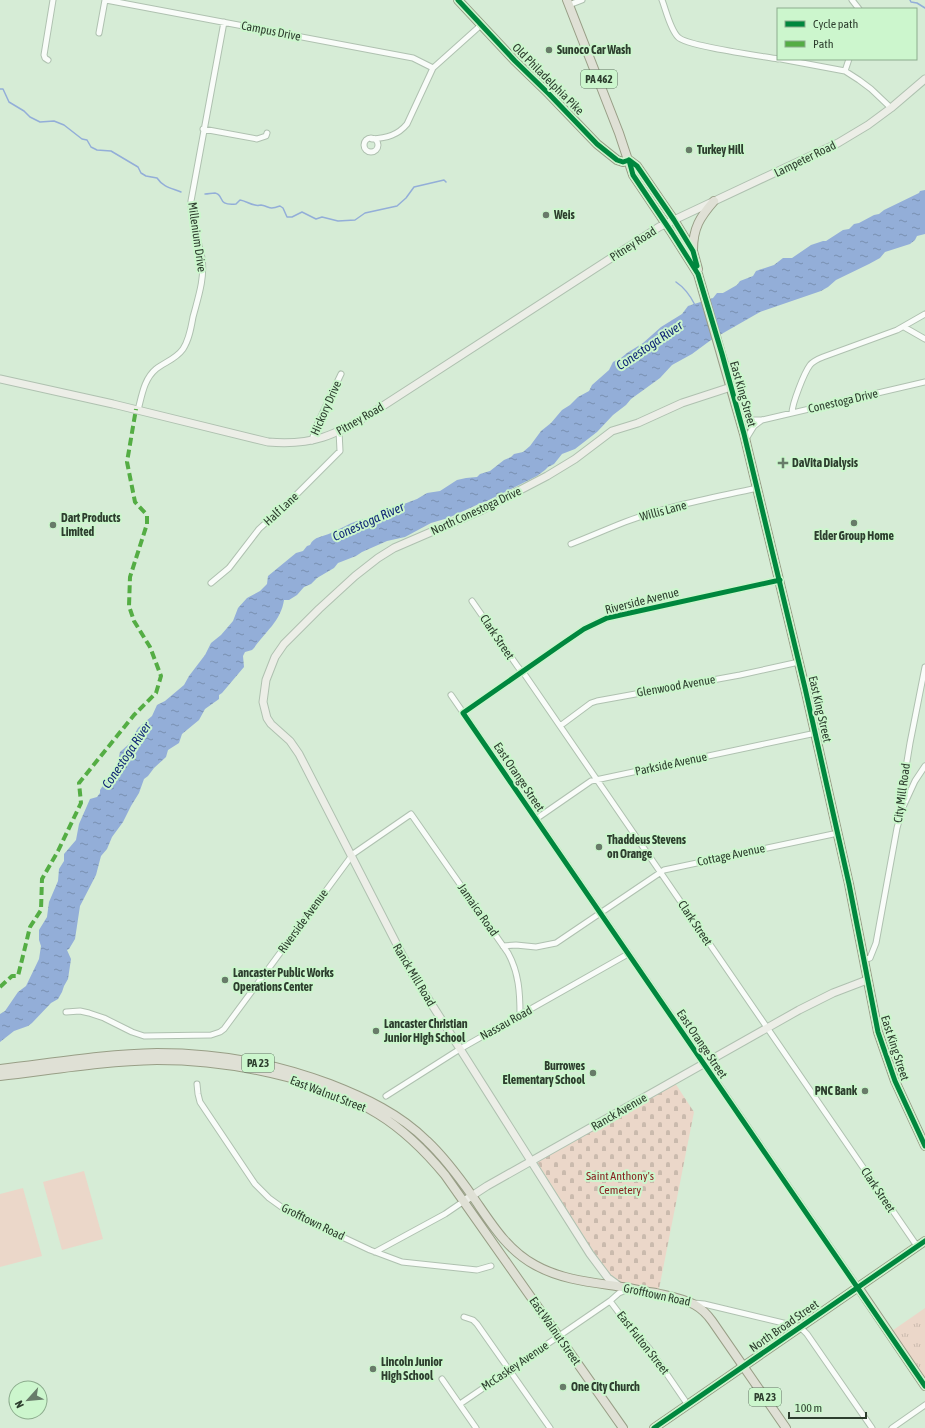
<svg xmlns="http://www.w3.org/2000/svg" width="925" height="1428" font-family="'Asap Condensed',sans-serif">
<defs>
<pattern id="grass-tufts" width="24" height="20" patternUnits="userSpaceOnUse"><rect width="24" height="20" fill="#ebd7c9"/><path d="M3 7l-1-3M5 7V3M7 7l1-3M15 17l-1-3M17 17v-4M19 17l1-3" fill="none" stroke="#cabaad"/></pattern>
<pattern id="cemetery-stones" width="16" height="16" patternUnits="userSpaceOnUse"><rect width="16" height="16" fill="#ebd7c9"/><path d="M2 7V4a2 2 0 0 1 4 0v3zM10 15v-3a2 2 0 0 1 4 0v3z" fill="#cabaad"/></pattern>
<pattern id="water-ripples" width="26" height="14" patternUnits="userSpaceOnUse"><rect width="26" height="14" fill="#93aed8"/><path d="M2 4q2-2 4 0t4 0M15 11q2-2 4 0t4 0" fill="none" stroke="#788fb0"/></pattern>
</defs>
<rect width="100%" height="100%" fill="#d6ecd6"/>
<!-- grass -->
<path fill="url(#grass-tufts)" d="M925,1308v78l-36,-53z"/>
<!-- cemetery -->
<path fill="url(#cemetery-stones)" d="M675,1083l19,29 -35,177 -40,-7 -14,-11 -68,-109z"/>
<!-- garden -->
<path fill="#ebd7c9" d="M84,1171l19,68 -41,11 -19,-68z
M23,1188l19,68 -42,11v-73z"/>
<!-- water -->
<path fill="url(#water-ripples)" d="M925,190v44l-8,2 -2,4 -5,4 -25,8 -5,6 -11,6 -33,16 -8,7 -7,4 -61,21 -49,28 -19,14 -20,11 -12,13 -29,21 -5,6 -13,10 -16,17 -22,17 -13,5 -8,10 -6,3 -3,3 -8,6 -50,25 -6,2 -33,15 -17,5 -26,14 -18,4 -25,11 -6,4 -18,7 -4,5 -17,10 -6,6 -7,3 -7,8 -8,5h-5c-3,21 -19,32 -30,48l-2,2 -7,2 -2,4 1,11 -22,26 -3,2v4l-14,10 -6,11 -17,14 -3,9 -11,7 -2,7 -12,11 -6,8 -4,3 -5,14 -8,13 -8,16 -11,15 -5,12 -6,7 -5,19 -16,31 -5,33 -6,10 -2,1 4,9 -3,20 -4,7 -2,6 -4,7 -7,4 -19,20 -4,3 -14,5 -14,11v-28l5,-3 13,-19 8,-6 13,-27 2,-13 -2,-6v-10l8,-13 2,-15 9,-21 1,-12 5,-8v-7l12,-14 3,-16 11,-25 7,-2 3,-4v-3l4,-6 8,-9 4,-5 4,-18 9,-8 9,-16 14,-12 5,-11 8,-4 19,-16 5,-9 16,-21 6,-12 10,-8 12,-14 5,-13 9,-10 13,-7 7,-7 1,-8 28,-23 7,-2 4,-5 3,-1c4,-9 13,-8 21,-12 9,-4 17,-9 26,-12 9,-3 19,-2 26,-9l34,-13 10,-6 13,-2 17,-11 9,-2 11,-1 3,-3 10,-3 14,-11 7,-3 3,-3 9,-2 7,-6 11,-15 10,-8 11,-13 8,-5 8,-8 11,-6 3,-6 17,-15 4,-8 8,-4 6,-5 16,-10 18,-16 21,-13 6,-8 25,-8 4,-5h6l14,-8 3,-4 13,-5 3,-5 18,-6 9,-7h9l19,-13 12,-4h3l17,-11 6,-1 5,-5 5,-1 15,-8 5,-1 5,-4 35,-17 1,-2z"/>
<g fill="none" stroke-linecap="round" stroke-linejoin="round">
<!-- stream -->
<path stroke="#93aed8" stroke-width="1.5" d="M910,0l1,2 6,1 8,5
M0,89h3l6,13 15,9 6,6 10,5 14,-1 10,4 18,14 5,1 4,7 6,3 14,1 27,16 3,6 5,3 11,2c6,9 14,10 24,14
M205,194c3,0 7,-1 10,-1 10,2 1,13 21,11l4,-4c6,1 9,4 15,5 3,1 4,0 6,0 10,2 7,5 19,1l3,2 4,9h5l10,-5 14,7 6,-2 16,4 17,-1 10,-7 32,-7 9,-8 8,-11 30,-7 2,2
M676,282c9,6 14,13 19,23"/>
<defs>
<path id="street" d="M106,0l307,58 20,10 48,-43
M662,0c4,10 8,29 16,37 8,9 83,19 100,22
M852,0l7,9
M569,5l13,-5
M99,33l6,-33
M781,59l64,12 14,9 12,9 20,19
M48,60l-3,-2 -1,-3 9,-55
M845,71l4,-12
M203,129l54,10 9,-3 1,-3
M364 145a7 7 0 1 1 14 0a7 7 0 1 1-14 0Z
M372,139c15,-1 26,-4 35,-15l26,-56
M904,327l21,12
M138,410c4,-15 6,-31 18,-41 9,-7 20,-10 27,-20 6,-9 8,-21 10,-32 5,-19 12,-39 9,-59 -4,-20 -11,-37 -11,-57l33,-179
M792,413c0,-9 12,-40 18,-48 3,-4 8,-6 13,-8l74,-27 28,-16
M739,416l13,4h10l163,-38
M746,439l8,-13 8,-6
M312,441l3,-12 26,-55
M571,544c18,-7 36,-15 54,-22 42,-16 88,-24 132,-34
M211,583l18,-15 30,-39 33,-30 48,-48 -1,-20
M472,601l46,66 7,8 392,571
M451,695l407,592
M463,713l99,-69 22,-15 23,-11 173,-38
M560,726l31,-23 6,-2 143,-26 59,-13
M903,807l12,-26 10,-15
M536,819l55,-38 225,-48
M503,946l13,-1 20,2 20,-4 108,-73 174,-37
M863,960l7,-2 6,-15 21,-115 5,-18v-18l8,-49 15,-76
M66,1012l14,-1 9,2 15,5 28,14 12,4 67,-1 9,-3 4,-3 129,-175 58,-40 97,139c11,20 12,40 12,62
M197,1084l1,10 2,8 55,82 14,14 18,13 83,39 32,12 75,8 14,-4
M386,1096l74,-47 168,-95
M375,1252l70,-38 19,-13
M610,1301l15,20 24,27 39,57
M694,1303l10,1 96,23 7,7 65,94
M464,1317l9,3 4,4 73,104
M442,1379l34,49
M460,1404l150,-103 9,-8 9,-4
M892,1428l33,-23"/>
<path id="secondary" d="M0,379l113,25 155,38c45,4 67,-7 104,-29l287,-186 179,-84 30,-18 23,-17 34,-29
M464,1201l23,-15 312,-176 34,-17 34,-13
M619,1286l-11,-8 -18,-24 -180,-284 -111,-216 -9,-13 -19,-17 -4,-6 -4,-16 3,-22 9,-23 9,-13 35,-35 36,-33 23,-18 16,-10 88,-38 65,-34 28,-17 37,-28 26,-8 44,-20 49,-16"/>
<path id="primary" d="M458,0l57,61 34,33 48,50 20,16 6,2 6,-2
M567,0l52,133 14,42 39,58 26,41 46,160 61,254 44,196 29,148 17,49 30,65
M629,160l8,6 37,54 19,31 5,18
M693,250c0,-22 7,-33 21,-49
M0,1069c52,-6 104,-15 157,-16 59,0 118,10 173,31 36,14 70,30 97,57 18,17 32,36 46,56 18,26 34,53 62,68 25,14 53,17 81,21 14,2 27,5 40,7 13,3 27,5 39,12 7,4 12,9 17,16l74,107
M0,1076c52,-6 104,-15 157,-16 70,0 161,17 221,54 26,16 48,38 67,61l178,253
M858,1287l67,99
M654,1428l271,-187"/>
</defs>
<!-- street casing -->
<use href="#street" stroke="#afc1b0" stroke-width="7"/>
<!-- secondary casing -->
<use href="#secondary" stroke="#afc1b0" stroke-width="9"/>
<!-- primary casing -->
<use href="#primary" stroke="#989e86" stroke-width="10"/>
<!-- street -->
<use href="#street" stroke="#f9fcf9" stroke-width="5"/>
<!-- secondary -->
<use href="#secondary" stroke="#eceee7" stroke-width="7"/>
<!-- primary -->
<use href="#primary" stroke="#dfe0d5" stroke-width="8"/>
<!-- quiet -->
<path stroke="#54ad44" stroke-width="4" stroke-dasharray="8 4" stroke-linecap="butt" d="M0,987l12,-11h6l12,-49 11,-17 1,-31 16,-28 23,-48 -2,-20 55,-68 22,-22 5,-17 -11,-29 -16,-26 -5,-15 1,-29 17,-53v-9l-12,-13 -8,-40 9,-53"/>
<defs>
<path id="cycleway" d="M458,0l57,61 34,33 48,50 20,16 6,2 6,-2
M629,160l4,15 39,58 26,41 24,80 22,80 61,254 44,196 29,148 17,49 30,65
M629,160l8,6 37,54 19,31 4,15
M780,580l-173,38 -23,11 -22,15 -99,69 462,673
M654,1428l271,-187"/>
</defs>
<!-- cycleway casing -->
<use href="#cycleway" stroke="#ccf6cd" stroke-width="8"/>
<!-- cycleway -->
<use href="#cycleway" stroke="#00873e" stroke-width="5"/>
</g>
<!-- markers -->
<g fill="#687b69" stroke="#ccf6cd" stroke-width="1.5">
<circle cx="549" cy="50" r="4"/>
<circle cx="689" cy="150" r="4"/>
<circle cx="546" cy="215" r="4"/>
<path d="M781 457h4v4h4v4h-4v4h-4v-4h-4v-4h4z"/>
<circle cx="854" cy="523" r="4"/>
<circle cx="53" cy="525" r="4"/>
<circle cx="599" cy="847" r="4"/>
<circle cx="225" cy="980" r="4"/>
<circle cx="376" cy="1031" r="4"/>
<circle cx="593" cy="1073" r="4"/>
<circle cx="865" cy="1091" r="4"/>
<circle cx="373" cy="1369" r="4"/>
<circle cx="563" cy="1387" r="4"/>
</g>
<g text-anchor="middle" stroke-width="4" stroke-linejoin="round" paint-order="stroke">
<!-- shield labels -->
<g fill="#ccf6cd" stroke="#5d755e" stroke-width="1">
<rect x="581" y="70" width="36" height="18" rx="3"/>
<rect x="242" y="1054" width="32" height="18" rx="3"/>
<rect x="749" y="1388" width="32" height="18" rx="3"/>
</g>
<g font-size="11" font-weight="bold" fill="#2d3e2e">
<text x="599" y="83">PA 462</text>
<text x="258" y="1067">PA 23</text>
<text x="765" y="1401">PA 23</text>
</g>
<!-- street labels -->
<g font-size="12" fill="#2d3e2e" stroke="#ccf6cd">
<text transform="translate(271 31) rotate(11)" y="4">Campus Drive</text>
<text transform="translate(548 79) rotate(45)" y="4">Old Philadelphia Pike</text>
<text transform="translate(805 159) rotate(-26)" y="4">Lampeter Road</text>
<text transform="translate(197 237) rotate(82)" y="4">Millenium Drive</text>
<text transform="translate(633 244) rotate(-33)" y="4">Pitney Road</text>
<text transform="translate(743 394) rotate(74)" y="4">East King Street</text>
<text transform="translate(843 401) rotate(-13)" y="4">Conestoga Drive</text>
<text transform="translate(326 408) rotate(-66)" y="4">Hickory Drive</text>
<text transform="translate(360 419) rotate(-30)" y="4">Pitney Road</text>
<text transform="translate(281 509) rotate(-43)" y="4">Half Lane</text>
<text transform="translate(476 511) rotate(-25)" y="4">North Conestoga Drive</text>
<text transform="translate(663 511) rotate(-15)" y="4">Willis Lane</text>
<text transform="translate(642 601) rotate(-14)" y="4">Riverside Avenue</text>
<text transform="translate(497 637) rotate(56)" y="4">Clark Street</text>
<text transform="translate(676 686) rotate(-10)" y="4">Glenwood Avenue</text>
<text transform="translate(820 709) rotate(77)" y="4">East King Street</text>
<text transform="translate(671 764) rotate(-12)" y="4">Parkside Avenue</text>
<text transform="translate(519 777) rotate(56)" y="4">East Orange Street</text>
<text transform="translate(902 793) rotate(-82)" y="4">City Mill Road</text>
<text transform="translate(731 855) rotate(-12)" y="4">Cottage Avenue</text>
<text transform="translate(478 910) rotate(55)" y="4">Jamaica Road</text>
<text transform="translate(303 921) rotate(-54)" y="4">Riverside Avenue</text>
<text transform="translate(695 923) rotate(56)" y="4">Clark Street</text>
<text transform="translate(414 975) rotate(59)" y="4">Ranck Mill Road</text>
<text transform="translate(506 1023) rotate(-29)" y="4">Nassau Road</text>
<text transform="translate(702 1044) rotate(56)" y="4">East Orange Street</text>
<text transform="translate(895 1048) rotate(72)" y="4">East King Street</text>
<text transform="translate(328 1094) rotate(21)" y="4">East Walnut Street</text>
<text transform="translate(619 1112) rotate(-30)" y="4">Ranck Avenue</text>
<text transform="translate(878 1190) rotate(56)" y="4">Clark Street</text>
<text transform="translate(313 1222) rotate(26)" y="4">Grofftown Road</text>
<text transform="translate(657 1295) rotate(12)" y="4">Grofftown Road</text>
<text transform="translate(784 1326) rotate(-35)" y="4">North Broad Street</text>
<text transform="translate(555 1331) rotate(55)" y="4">East Walnut Street</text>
<text transform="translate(643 1343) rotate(52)" y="4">East Fulton Street</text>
<text transform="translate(515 1366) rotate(-34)" y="4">McCaskey Avenue</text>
</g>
<!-- poi labels -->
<g font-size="12" font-weight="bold" fill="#2d3e2e" stroke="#ccf6cd" text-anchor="start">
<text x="557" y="54">Sunoco Car Wash</text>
<text x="697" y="154">Turkey Hill</text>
<text x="554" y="219">Weis</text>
<text x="792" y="467">DaVita Dialysis</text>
<text x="61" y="522">Dart Products<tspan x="61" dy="14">Limited</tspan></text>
<text x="854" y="540" text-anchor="middle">Elder Group Home</text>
<text x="607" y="844">Thaddeus Stevens<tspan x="607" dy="14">on Orange</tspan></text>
<text x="233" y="977">Lancaster Public Works<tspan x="233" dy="14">Operations Center</tspan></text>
<text x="384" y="1028">Lancaster Christian<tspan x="384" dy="14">Junior High School</tspan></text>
<text x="585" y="1070" text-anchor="end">Burrowes<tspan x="585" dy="14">Elementary School</tspan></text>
<text x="857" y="1095" text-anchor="end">PNC Bank</text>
<text x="381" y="1366">Lincoln Junior<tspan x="381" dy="14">High School</tspan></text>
<text x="571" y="1391">One City Church</text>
</g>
<!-- park labels -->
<g font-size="12" fill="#871f1f" stroke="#ccf6cd">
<text x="620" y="1180">Saint Anthony's<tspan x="620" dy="14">Cemetery</tspan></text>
</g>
<!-- water labels -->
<g font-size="13" font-style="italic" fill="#112877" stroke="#ccf6cd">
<text transform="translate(649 345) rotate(-34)" y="5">Conestoga River</text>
<text transform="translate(368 521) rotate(-24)" y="5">Conestoga River</text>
<text transform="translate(126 755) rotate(-56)" y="5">Conestoga River</text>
</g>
</g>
<!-- legend -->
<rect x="777" y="8" width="140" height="52" fill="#ccf6cd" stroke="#8cac8d"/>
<rect x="785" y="21" width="20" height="6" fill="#00873e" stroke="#8cac8d"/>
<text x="813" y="28" font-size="12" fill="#2d3e2e">Cycle path</text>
<rect x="785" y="41" width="20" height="6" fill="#54ad44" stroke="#8cac8d"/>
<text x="813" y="48" font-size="12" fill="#2d3e2e">Path</text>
<!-- north arrow -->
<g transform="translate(28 1400) rotate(243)"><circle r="19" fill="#ccf6cd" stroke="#8cac8d"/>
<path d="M0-3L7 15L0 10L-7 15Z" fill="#687b69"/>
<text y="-6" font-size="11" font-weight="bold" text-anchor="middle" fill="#2d3e2e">N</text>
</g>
<!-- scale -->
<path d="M789 1412v6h77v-6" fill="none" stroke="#2d3e2e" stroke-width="2"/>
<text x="795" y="1412" font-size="12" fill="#2d3e2e" stroke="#ccf6cd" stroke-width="3" paint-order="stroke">100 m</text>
</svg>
